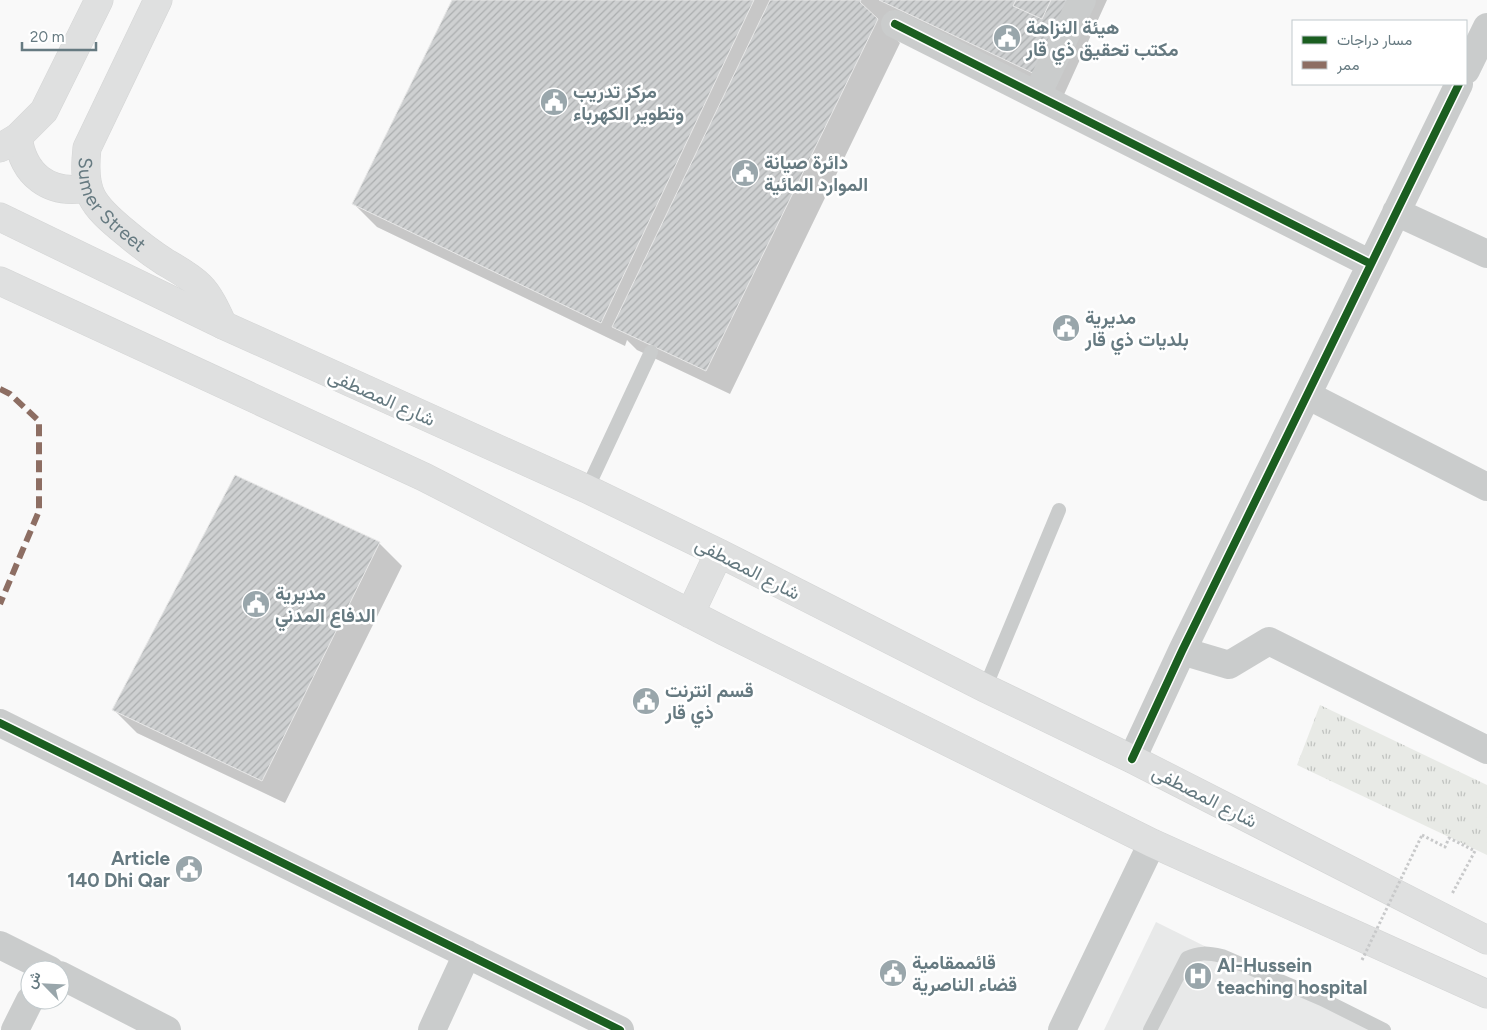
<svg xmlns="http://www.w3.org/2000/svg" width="1487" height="1030" font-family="Figtree,Vazirmatn,sans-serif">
<defs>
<pattern id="park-tufts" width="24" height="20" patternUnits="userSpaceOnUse" patternTransform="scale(1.25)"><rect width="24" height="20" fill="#e8eae6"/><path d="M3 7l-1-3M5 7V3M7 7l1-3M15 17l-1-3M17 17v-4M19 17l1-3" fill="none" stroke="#c0c3c0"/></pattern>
<pattern id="building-hatch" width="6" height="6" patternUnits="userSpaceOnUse" patternTransform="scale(1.25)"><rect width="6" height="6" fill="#ced0d1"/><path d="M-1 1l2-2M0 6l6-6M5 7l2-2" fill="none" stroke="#abaeaf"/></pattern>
</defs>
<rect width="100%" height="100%" fill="#f9f9f9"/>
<!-- built -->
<path fill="#e8e9e9" d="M1156,922l218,108h-270z"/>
<!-- park -->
<path fill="url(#park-tufts)" d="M1320,705l167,80v70l-190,-90z"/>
<!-- shadow -->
<path fill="#0003" d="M453,0h654l-45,99 -163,-79 -9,-9 -7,15 17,17 -170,351 -93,-44 -10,-10 -2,6 -248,-119 -23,-23z
M379,543l23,23 -117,237 -148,-70 -23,-23z"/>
<!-- building -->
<path fill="url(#building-hatch)" stroke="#e8e8e8" d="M452,0h302l-153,323 -249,-119z
M770,0h91l-1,2 18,17 -172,352 -94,-44z
M879,0h194l-34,76z
M1016,0h35l-9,19 -29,-13z
M235,475l145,67 -118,239 -150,-71z"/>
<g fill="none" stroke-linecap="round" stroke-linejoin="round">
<defs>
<g id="secondary">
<path id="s1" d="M158,0l-71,148c-5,45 5,57 38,84 13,11 26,21 40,30 12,7 25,14 35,24 10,10 17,26 23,39"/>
<path d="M18,137c5,38 31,58 69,51"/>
<path d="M0,148l18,-11 26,-26 55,-111"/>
</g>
<path id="trunk" d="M0,217l223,108 364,164 132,64 266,135 147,71 355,181
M0,281l424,196 300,154 428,212 335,151
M690,614l29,-61"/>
</defs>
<!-- secondary casing -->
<use href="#secondary" stroke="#d4d5d5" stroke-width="29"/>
<!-- trunk casing -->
<use href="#trunk" stroke="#d4d5d5" stroke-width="29"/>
<!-- path -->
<path stroke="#c8c9ca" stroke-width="3" stroke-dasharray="2.5 2.5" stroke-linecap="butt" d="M1422,835l23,12 4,-9 26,13 -23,43"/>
<!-- service -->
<path stroke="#cacccc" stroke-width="14" d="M587,489l64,-137
M985,688l74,-178
M1150,1030l37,-72c12,-6 21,-5 35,-2l100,43 62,31"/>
<!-- minor -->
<path stroke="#cacccc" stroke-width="28" d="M895,24l476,240
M1466,70l21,-43
M1037,95l45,-95
M1396,212l91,42
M1307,395l180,92
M1182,651l47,14 40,-24 218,109
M0,723l620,307
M1132,759l50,-108 277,-567
M0,945l50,25
M60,975l107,55
M15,1030l15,-30
M432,1030l35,-76
M1062,1030l90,-187"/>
<!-- secondary -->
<use href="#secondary" stroke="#dfe0e0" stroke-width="28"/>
<!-- trunk -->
<use href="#trunk" stroke="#dfe0e0" stroke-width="28"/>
<!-- path-bridge -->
<path stroke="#c8c9ca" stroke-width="3" stroke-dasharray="2.5 2.5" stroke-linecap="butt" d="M1362,960l60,-125"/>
<!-- quiet -->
<path stroke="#8d6e63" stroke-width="6" stroke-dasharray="12 6" stroke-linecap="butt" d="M0,389l10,5 29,27v90l-39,93"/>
<defs>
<path id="cycleway" d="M895,24l476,240
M0,723l620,307
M1132,759l50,-108 277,-567"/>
</defs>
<!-- cycleway casing -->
<use href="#cycleway" stroke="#fff" stroke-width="11"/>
<!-- cycleway -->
<use href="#cycleway" stroke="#1b5e20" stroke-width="8"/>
</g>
<!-- icons -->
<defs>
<symbol id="civic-disc" viewBox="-11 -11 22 22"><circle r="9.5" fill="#99a6ab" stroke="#fff"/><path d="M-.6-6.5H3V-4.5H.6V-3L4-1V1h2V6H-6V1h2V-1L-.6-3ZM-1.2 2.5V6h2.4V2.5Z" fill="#fff"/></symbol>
<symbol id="hospital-disc" viewBox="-11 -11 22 22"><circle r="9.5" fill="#99a6ab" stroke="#fff"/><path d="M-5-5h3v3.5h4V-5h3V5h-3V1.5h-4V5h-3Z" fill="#fff"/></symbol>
</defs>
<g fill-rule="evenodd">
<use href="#civic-disc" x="991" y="22" width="32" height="32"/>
<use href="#civic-disc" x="538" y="86" width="32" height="32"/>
<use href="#civic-disc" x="729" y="157" width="32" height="32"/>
<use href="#civic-disc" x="1050" y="312" width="32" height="32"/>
<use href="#civic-disc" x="240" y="588" width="32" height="32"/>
<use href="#civic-disc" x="630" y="685" width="32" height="32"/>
<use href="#civic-disc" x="173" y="853" width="32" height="32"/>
<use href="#civic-disc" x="877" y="957" width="32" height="32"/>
<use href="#hospital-disc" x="1182" y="960" width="32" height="32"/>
</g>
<g text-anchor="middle" stroke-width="5" stroke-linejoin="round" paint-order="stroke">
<!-- poi labels -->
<g font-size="19" font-weight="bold" fill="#667a81" stroke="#fff" text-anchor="start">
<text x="1026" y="34">هيئة النزاهة<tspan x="1026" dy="22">مكتب تحقيق ذي قار</tspan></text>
<text x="573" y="98">مركز تدريب<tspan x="573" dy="22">وتطوير الكهرباء</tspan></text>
<text x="764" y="169">دائرة صيانة<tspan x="764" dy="22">الموارد المائية</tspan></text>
<text x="1085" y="324">مديرية<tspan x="1085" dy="22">بلديات ذي قار</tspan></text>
<text x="275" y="600">مديرية<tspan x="275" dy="22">الدفاع المدني</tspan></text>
<text x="665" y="697">قسم انترنت<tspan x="665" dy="22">ذي قار</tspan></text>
<text x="170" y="865" text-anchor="end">Article<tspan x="170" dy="22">140 Dhi Qar</tspan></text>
<text x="912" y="969">قائممقامية<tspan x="912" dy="22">قضاء الناصرية</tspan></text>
<text x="1217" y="972">Al-Hussein<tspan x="1217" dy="22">teaching hospital</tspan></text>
</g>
<!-- street labels -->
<g font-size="19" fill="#667a81" stroke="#fff">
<text dy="7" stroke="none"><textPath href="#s1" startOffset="230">Sumer Street</textPath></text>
<text transform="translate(382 397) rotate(24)" y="7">شارع المصطفى</text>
<text transform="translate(748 568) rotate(27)" y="7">شارع المصطفى</text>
<text transform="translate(1205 796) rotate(27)" y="7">شارع المصطفى</text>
</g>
</g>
<!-- legend -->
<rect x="1292" y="20" width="175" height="65" fill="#ffffff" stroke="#c2cacd"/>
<rect x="1302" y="36" width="25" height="8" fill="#1b5e20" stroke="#c2cacd"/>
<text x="1337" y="45" font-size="15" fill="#667a81">مسار دراجات</text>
<rect x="1302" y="61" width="25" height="8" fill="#8d6e63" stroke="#c2cacd"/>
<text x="1337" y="70" font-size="15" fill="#667a81">ممر</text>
<!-- north arrow -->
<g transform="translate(45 985) rotate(294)"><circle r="24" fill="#ffffff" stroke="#c2cacd"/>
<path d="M0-4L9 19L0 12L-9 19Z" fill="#99a6ab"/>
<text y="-8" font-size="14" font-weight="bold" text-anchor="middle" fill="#667a81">ش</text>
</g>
<!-- scale -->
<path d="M22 42v8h74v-8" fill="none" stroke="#667a81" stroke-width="2.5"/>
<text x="30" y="42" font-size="15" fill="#667a81" stroke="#ffffff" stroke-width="4" paint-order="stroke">20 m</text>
</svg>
